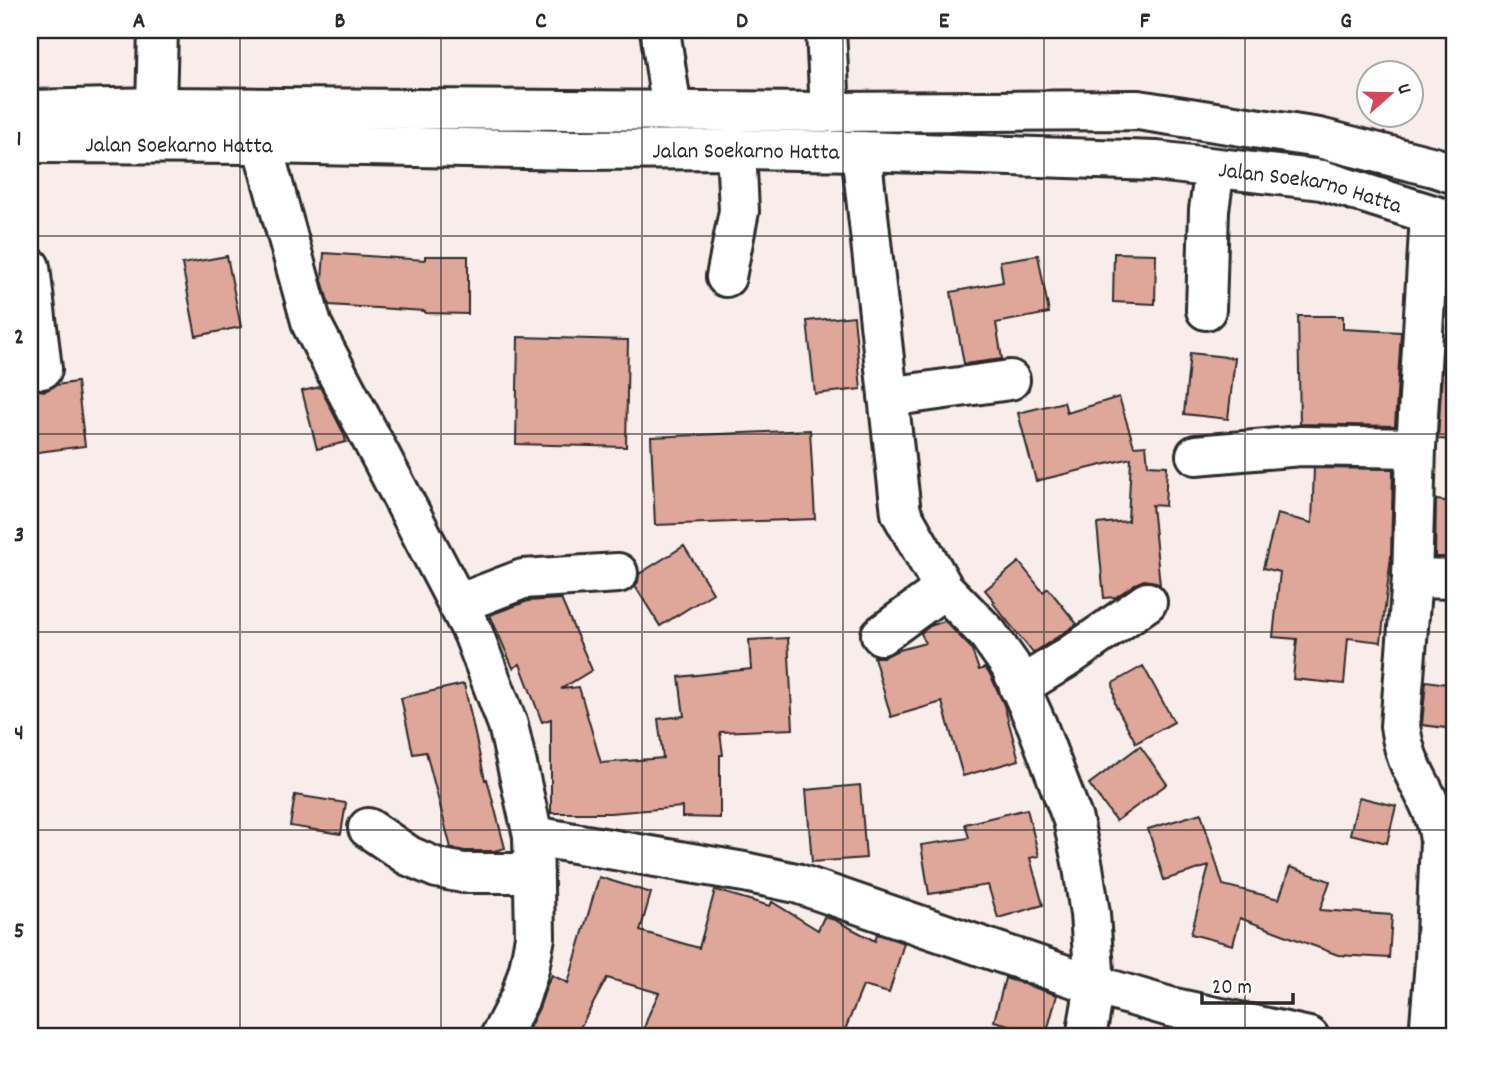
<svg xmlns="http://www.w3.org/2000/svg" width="1485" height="1067" font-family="Dekko,sans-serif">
<rect width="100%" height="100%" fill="#f9edeb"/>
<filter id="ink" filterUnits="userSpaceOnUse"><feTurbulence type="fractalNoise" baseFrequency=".0143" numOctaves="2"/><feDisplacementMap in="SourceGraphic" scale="14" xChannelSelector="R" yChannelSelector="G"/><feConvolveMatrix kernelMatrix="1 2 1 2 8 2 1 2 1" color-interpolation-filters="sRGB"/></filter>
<g filter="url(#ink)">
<!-- building -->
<path fill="#dfa69a" stroke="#2b2b2b" stroke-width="2" d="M324,253l101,7v-4h43v58l-43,-1v-2l-96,-6 -7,-25z
M1114,253l42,1 -1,50 -42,-2z
M1038,255l11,58 -53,10 6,36 -38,5 -13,-72 52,-10 -3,-21z
M227,256l14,71 -45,9 -14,-72z
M854,316l7,73 -46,5 -8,-73z
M1298,316h45v13l58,3 -6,94 -95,-2z
M518,337l110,3 -2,107 -110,-3z
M1444,339h11v101l-17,-1z
M1190,353l45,5 -7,61 -44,-5z
M77,382l8,64 -55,7v-64l15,2 11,-6z
M320,387l24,47 2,8 -29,7 -15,-58z
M1119,397l15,49 12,-1 2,20 19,1 -2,40 -13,-1 8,80 -4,-3 -12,-2 -9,4 -19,13 -12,1 -7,-74 31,-3 3,-63 -95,23 -18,-68 46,-11 3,11z
M810,430l5,89 -160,6 -4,-88z
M1314,468l79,1 -2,87 -10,86 -33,-4 -4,46 -51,-5 4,-40 -24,-2 7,-65 -17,-4 14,-54 35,9z
M1436,500l19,2v55h-20z
M684,546l29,47 -53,33 -25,-40 3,-4 1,-8z
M1019,562l24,30 5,-4 29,36 -44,29 -40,-50 2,-1 -10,-12z
M561,599l31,71 -31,19 18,-2 22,76 62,-5 -5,-39 26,-3 -5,-39 72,-8 -2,-29 39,-2 5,91 -73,3 3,23h-3v63l-38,-1v-10l-72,6h-59v-94l-9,3 -22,-58 -7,4 -23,-53 38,-14z
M945,621l26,27 8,22 6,-2 6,8 13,29 15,55 -56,16 -21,-74 -51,15 -17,-60h10l12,-6 29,-8 -4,-10 9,-7z
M1143,666l31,56 -38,21 -21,-39 -2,-21z
M1426,681l29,4v44l-33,-4z
M464,684l21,96 2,-1 18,69 -11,3h-29l-14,-3 -25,-96 -13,2 -12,-56z
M1140,746l27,38 -51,37 -27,-37z
M860,785l6,73 -54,4 -6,-72z
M295,795l51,8 -5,31 -51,-8z
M1359,797l37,9 -9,37 -37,-9z
M1027,809l12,47 -9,2 13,47 -45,13 -10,-33 -59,9 -8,-49 48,-7 -4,-14z
M1201,813l22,72 56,14 11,-32 40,14 -10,29 72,5 -3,43 -51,-3 -98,-37 -7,27 -42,-11 18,-68 -45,14 -16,-51z
M599,877l52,16 -11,38 59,17 16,-58 55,16 2,-4 46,28 6,-13 11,3 40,21 2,-7 27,9 -15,50 -26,-7 -21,51h-201l8,-23 10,-21 -52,-15 -32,59h-29l-17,-9 10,-20 8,-23 5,-10 16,8z
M1005,978l52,17 -11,40 -52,-14z"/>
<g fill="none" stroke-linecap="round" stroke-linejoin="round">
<defs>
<path id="minor" d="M660,30l12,81
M826,30l4,82
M156,107l2,-77
M262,144l50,181 161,308 35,92 25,111 2,101 -6,32 -9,29 -20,39
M861,151l40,362 43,76 44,45 22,31 27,60 36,95 10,47 7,47 5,71 -9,52
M30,267l12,102
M726,277l13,-66 -3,-62
M1206,310l3,-100 6,-42
M888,397l122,-17
M1196,455l105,-9 115,2
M1412,578l43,1
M458,604l65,-25 95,-6
M881,635l63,-46
M1019,687l46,-28 82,-57
M368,828l41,28 28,12 26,5h71
M533,836l211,36 52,11 299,102 75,22 139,30
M1429,1037l6,-76 5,-120c-3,-30 -18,-50 -30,-77 -6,-13 -8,-25 -10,-38l12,-148 4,-130 14,-233"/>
<g id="highway">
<path d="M30,110l126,-3 674,5 308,-2 181,28 115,29 21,7"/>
<path id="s1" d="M30,143l232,1 314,6 160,-1 125,2 295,10 166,19 133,42"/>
</g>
</defs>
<!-- minor casing -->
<use href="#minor" stroke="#2b2b2b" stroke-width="44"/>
<!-- highway casing -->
<use href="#highway" stroke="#2b2b2b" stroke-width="44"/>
<!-- minor -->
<use href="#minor" stroke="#fff" stroke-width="38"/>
<!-- highway -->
<use href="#highway" stroke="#fff" stroke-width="38"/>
</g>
</g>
<!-- grid -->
<path fill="none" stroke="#2b2b2b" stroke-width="2" stroke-opacity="0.55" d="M240,30v1007M441,30v1007M642,30v1007M843,30v1007M1044,30v1007M1245,30v1007M30,236h1425M30,434h1425M30,632h1425M30,830h1425"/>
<g text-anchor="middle" stroke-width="7" stroke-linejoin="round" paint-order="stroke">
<!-- street labels -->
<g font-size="23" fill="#2b2b2b" stroke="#fff">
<text dy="8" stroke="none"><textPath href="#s1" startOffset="149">Jalan Soekarno Hatta</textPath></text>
<text dy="8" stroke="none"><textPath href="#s1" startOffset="716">Jalan Soekarno Hatta</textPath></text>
<text dy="8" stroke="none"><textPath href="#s1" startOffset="1283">Jalan Soekarno Hatta</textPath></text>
</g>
</g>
<!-- margin -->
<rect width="1485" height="1067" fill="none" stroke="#fff" stroke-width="77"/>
<!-- north arrow -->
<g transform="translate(1390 94) rotate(70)"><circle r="33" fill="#ffffff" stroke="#aaaaaa" stroke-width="2"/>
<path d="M0-5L12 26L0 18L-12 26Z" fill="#d1495b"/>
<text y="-10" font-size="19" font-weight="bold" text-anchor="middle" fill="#2b2b2b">U</text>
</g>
<!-- scale -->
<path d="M1202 993v10h91v-10" fill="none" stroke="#2b2b2b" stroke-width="3.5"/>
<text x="1212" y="993" font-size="21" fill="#2b2b2b" stroke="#ffffff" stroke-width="5" paint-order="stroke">20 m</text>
<rect x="38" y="38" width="1408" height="990" fill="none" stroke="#2b2b2b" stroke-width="2.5"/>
<g font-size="23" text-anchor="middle" font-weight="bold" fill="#2b2b2b">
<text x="139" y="27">A</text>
<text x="340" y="27">B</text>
<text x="541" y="27">C</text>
<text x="742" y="27">D</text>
<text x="944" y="27">E</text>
<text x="1145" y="27">F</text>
<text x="1346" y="27">G</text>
<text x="19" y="145">1</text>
<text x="19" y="343">2</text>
<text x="19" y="541">3</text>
<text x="19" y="739">4</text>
<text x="19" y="937">5</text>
</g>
</svg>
